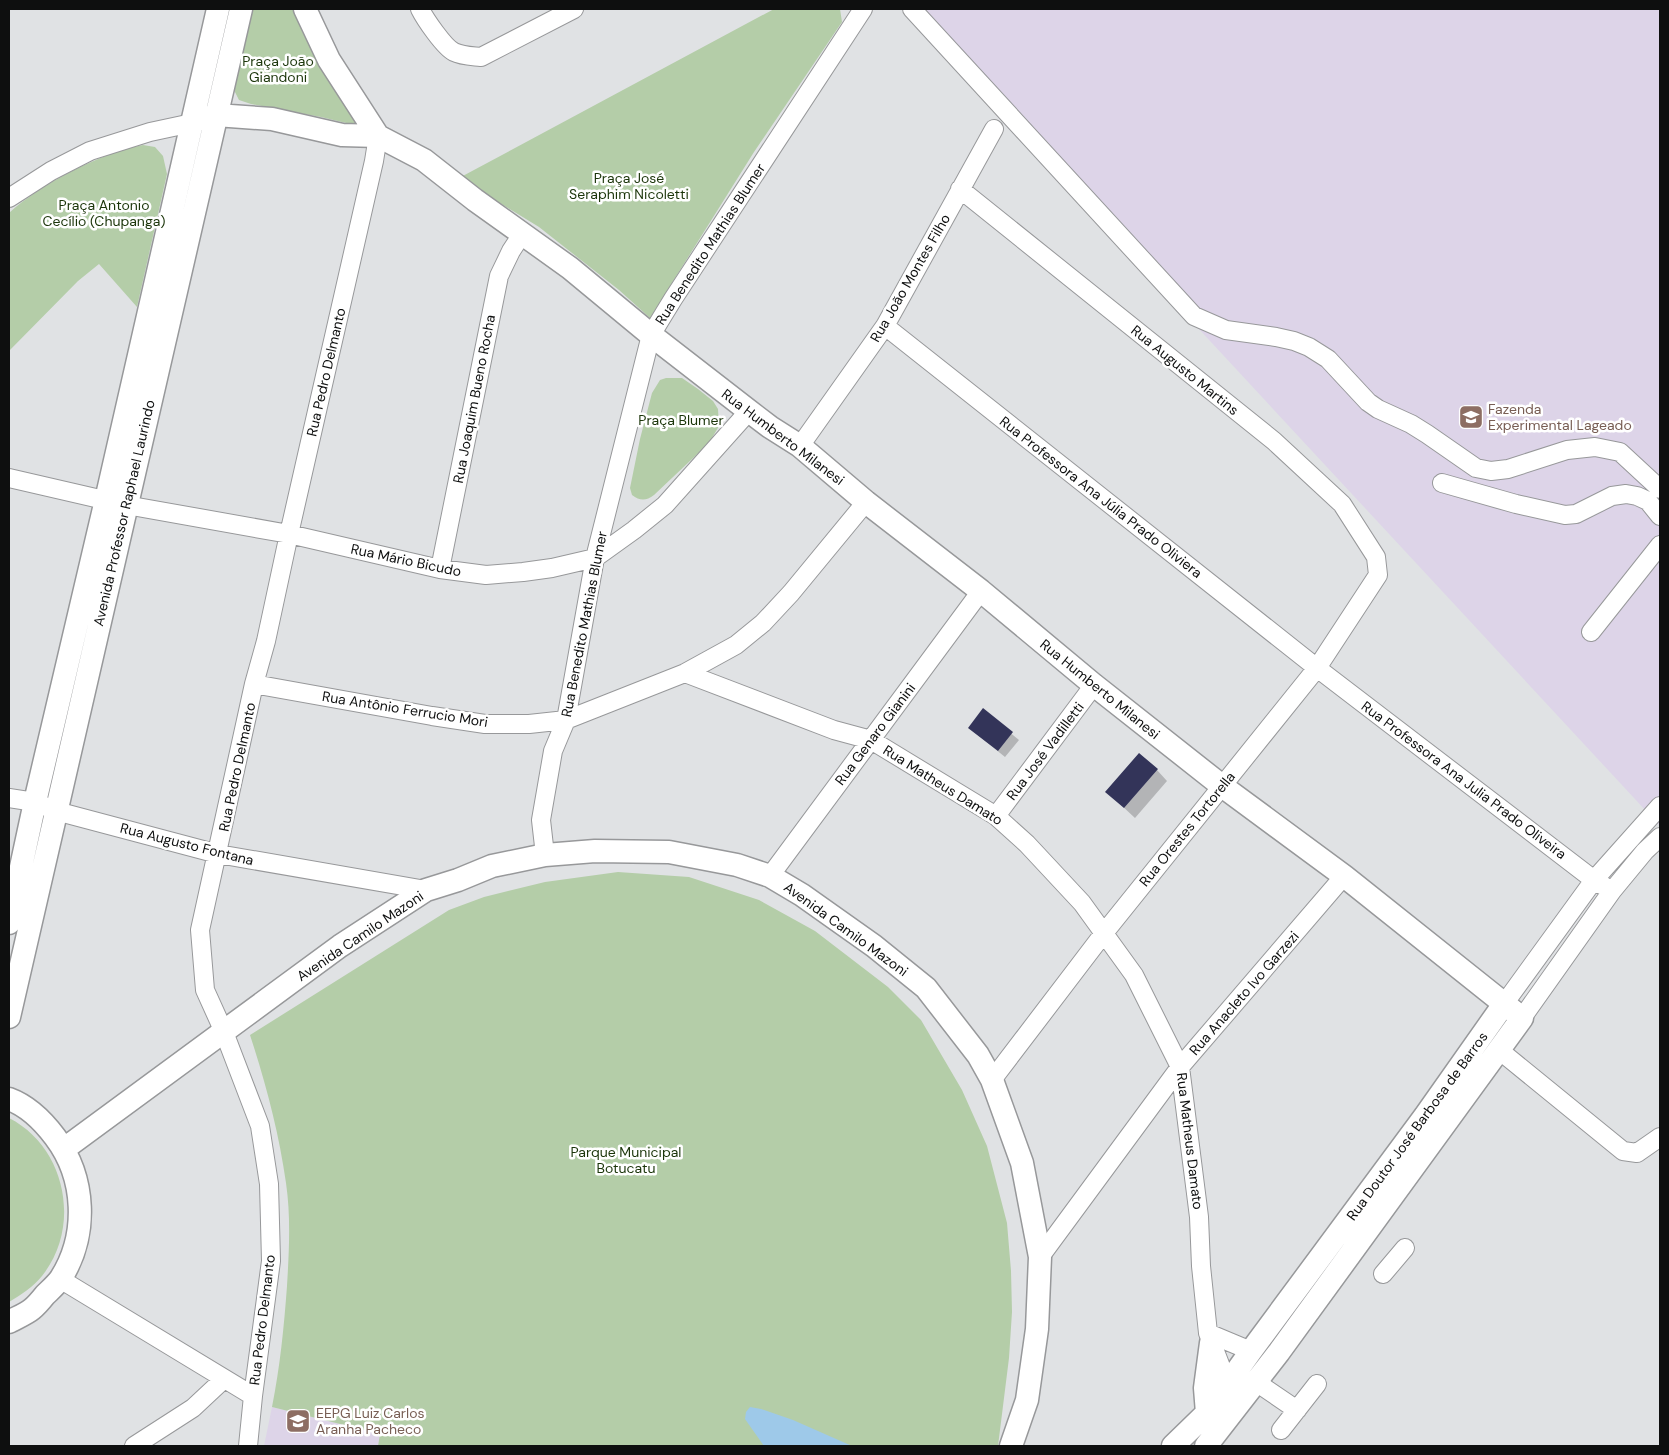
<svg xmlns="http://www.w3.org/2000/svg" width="1669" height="1455" font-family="'DM Sans',sans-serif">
<rect width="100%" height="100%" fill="#e0e2e4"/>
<!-- education -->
<path fill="#ddd4e8" d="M902,9h758v817z
M272,1407l108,27 -2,12h-114z"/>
<!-- green -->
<path fill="#b4cda8" d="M252,9h41l10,24 16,31 44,63 -42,-10 -70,-13 -12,-4 -5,-10 2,-12z
M774,9h66l2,13 -88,130 -104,166 -31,-28 -80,-63 -80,-49z
M143,145l12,2 8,9 4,18 -30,133 -38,-43 -21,17 -69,70v-138c32,-29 91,-60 134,-68z
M666,378h16l16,11 15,12 5,8 1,17 -10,17 -55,52c-8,6 -14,6 -22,0l-2,-7 10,-49 12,-46 8,-13z
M618,872l71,5 70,23 56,31 73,56 33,33 41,70 25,56 20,77 4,48 1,41 -3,46 -11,88h-620l2,-12 -108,-27c8,-40 12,-80 15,-121 2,-34 4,-69 -1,-103 -7,-50 -20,-99 -36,-148l199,-125 35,-13 61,-15z
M9,1118c57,29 73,108 33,158 -9,11 -21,19 -33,26z"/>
<!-- water -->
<path fill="#9ec9e9" d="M750,1407l11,2 32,11 59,26h-88l-19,-27 1,-7z"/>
<!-- shadow -->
<path fill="#0003" d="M983,710l36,30 -14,17 -36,-29z
M1157,770l10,11 -32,37 -28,-26z"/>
<!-- building -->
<path fill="#333459" d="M983,708l30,24 -15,19 -30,-23z
M1139,753l19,16 -34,39 -19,-16z"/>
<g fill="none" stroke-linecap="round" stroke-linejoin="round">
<defs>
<path id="minor" d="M420,9c5,10 24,38 34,43 8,4 18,4 27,5l93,-48
M912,9l282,307 32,14 50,7 18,4 15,6 19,12 40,43 10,7 33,15 16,10 49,34 15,3 17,-2 59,-19 28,-3 25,5 40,37
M960,189l314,252 68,63 34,53 2,18 -61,93 -213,265 -112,147
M9,198l42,-27 39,-20 60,-19 42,-9
M885,326l432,342 277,212 18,11
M800,446l85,-120 109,-197
M9,478l117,27 163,29 151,35 46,6 37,-3 29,-4 43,-10 39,-28 31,-25 84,-94
M1442,483l74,21 49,11 11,-1 36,-18 14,-2 11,2 11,5 12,15
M440,569l59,-293 12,-25 11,-17
M1591,632l69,-87
M685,673l149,57 37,10 125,76 31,28 55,59 52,72 46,92 19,150 2,49 7,67 20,52
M254,684l178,32 53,8h44l37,-4 119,-47 51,-28 27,-22 28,-30 75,-91
M9,798l26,4 21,9 162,43 208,36
M996,816l98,-131
M545,855l-4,-35 12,-69 13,-31 29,-162 56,-223 22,-36 190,-290
M770,876l211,-285
M1504,1004l90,-124 66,-74
M1522,1018l90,-127 33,-40 15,-14
M1499,1050l124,101 14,2 23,-16
M1040,1257l140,-190 164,-191
M1383,1274l22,-26
M60,1279l193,117
M1208,1333l43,18
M1256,1382l41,28
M1281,1430l36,-46
M134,1446l59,-38 31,-29
M248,1446l5,-50 18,-135 -2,-77 -9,-58 -36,-94 -19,-42 -5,-60 54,-246 12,-43 23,-107 85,-373 4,-25"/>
<path id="major" d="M305,9l24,51 49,76 46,24 51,40 95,68 81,67 98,76 21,16 30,19 66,56 115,89 113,94 128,101 122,90 178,142 -243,334 -73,94
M202,119l14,-4 56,4 70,16 36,1
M9,923l26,-121 71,-302 112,-491
M9,1017l232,-1008
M9,1099c19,7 34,22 46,38 31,41 33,98 6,141 -4,6 -11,12 -16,17 -4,5 -8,10 -13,14 -6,5 -16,9 -23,13
M64,1149l276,-203 86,-56 32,-10 34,-14 53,-11 50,-4 74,1 68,13 33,11 32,19 72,51 52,42 52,67 14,25 30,83 18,94 -3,72 -10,71 -16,46
M1207,1413l-2,-25 6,-45
M1173,1446l34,-33 44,-62 174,-235 79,-112"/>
</defs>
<!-- minor casing -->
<use href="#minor" stroke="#97989a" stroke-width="20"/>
<!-- major casing -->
<use href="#major" stroke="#97989a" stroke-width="25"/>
<!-- minor -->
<use href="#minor" stroke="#fff" stroke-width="18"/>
<!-- major -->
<use href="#major" stroke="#fff" stroke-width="22"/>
</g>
<!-- icons -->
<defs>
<symbol id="university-square" viewBox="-11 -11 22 22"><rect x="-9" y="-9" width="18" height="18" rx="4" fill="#8d6e63" stroke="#fff"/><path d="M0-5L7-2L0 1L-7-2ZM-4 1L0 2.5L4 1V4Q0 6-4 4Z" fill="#fff"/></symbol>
<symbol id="school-square" viewBox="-11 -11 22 22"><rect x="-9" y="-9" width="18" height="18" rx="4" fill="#8d6e63" stroke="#fff"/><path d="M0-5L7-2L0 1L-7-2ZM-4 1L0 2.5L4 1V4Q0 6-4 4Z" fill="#fff"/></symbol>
</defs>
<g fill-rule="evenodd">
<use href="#university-square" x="1457" y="403" width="28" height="28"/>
<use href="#school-square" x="284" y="1407" width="28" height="28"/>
</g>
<g text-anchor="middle" stroke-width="5" stroke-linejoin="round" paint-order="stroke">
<!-- park labels -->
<g font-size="14" fill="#1b350a" stroke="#fff">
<text x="278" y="66">Praça João<tspan x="278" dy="16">Giandoni</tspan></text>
<text x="629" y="183">Praça José<tspan x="629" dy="16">Seraphim Nicoletti</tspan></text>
<text x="104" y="210">Praça Antonio<tspan x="104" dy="16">Cecílio (Chupanga)</tspan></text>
<text x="681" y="425">Praça Blumer</text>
<text x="626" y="1157">Parque Municipal<tspan x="626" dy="16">Botucatu</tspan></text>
</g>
<!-- street labels -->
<g font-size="14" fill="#0e0f0f" stroke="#fff">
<text transform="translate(710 244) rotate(-57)" y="5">Rua Benedito Mathias Blumer</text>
<text transform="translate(910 278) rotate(-60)" y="5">Rua João Montes Filho</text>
<text transform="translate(1185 370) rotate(39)" y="5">Rua Augusto Martins</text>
<text transform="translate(326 372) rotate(-77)" y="5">Rua Pedro Delmanto</text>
<text transform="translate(474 399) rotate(-79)" y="5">Rua Joaquim Bueno Rocha</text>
<text transform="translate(783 437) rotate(37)" y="5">Rua Humberto Milanesi</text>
<text transform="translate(1101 497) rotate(38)" y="5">Rua Professora Ana Júlia Prado Oliviera</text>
<text transform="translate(124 513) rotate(-77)" y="5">Avenida Professor Raphael Laurindo</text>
<text transform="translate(406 560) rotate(12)" y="5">Rua Mário Bicudo</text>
<text transform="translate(584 624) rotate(-79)" y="5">Rua Benedito Mathias Blumer</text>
<text transform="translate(1100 689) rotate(39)" y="5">Rua Humberto Milanesi</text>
<text transform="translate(405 709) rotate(9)" y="5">Rua Antônio Ferrucio Mori</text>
<text transform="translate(875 734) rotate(-53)" y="5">Rua Genaro Gianini</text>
<text transform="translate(1045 751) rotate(-53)" y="5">Rua José Vadilletti</text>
<text transform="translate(237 767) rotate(-78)" y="5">Rua Pedro Delmanto</text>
<text transform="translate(1464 780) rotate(37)" y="5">Rua Professora Ana Julia Prado Oliveira</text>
<text transform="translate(943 785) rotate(32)" y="5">Rua Matheus Damato</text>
<text transform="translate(1187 829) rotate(-51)" y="5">Rua Orestes Tortorella</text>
<text transform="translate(187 844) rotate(14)" y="5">Rua Augusto Fontana</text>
<text transform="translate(846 929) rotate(36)" y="5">Avenida Camilo Mazoni</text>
<text transform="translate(360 936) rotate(-34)" y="5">Avenida Camilo Mazoni</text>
<text transform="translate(1244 993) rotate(-49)" y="5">Rua Anacleto Ivo Garzezi</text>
<text transform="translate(1417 1126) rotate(-54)" y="5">Rua Doutor José Barbosa de Barros</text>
<text transform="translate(1190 1141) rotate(83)" y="5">Rua Matheus Damato</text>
<text transform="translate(262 1320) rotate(-83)" y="5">Rua Pedro Delmanto</text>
</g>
<!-- education labels -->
<g font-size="14" fill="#785e54" stroke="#fff" text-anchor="start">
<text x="1488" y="414">Fazenda<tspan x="1488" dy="16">Experimental Lageado</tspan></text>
<text x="316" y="1418">EEPG Luiz Carlos<tspan x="316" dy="16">Aranha Pacheco</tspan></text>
</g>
</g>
<!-- border -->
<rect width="1669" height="1455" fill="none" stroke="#0e0f0f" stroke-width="20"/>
</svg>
